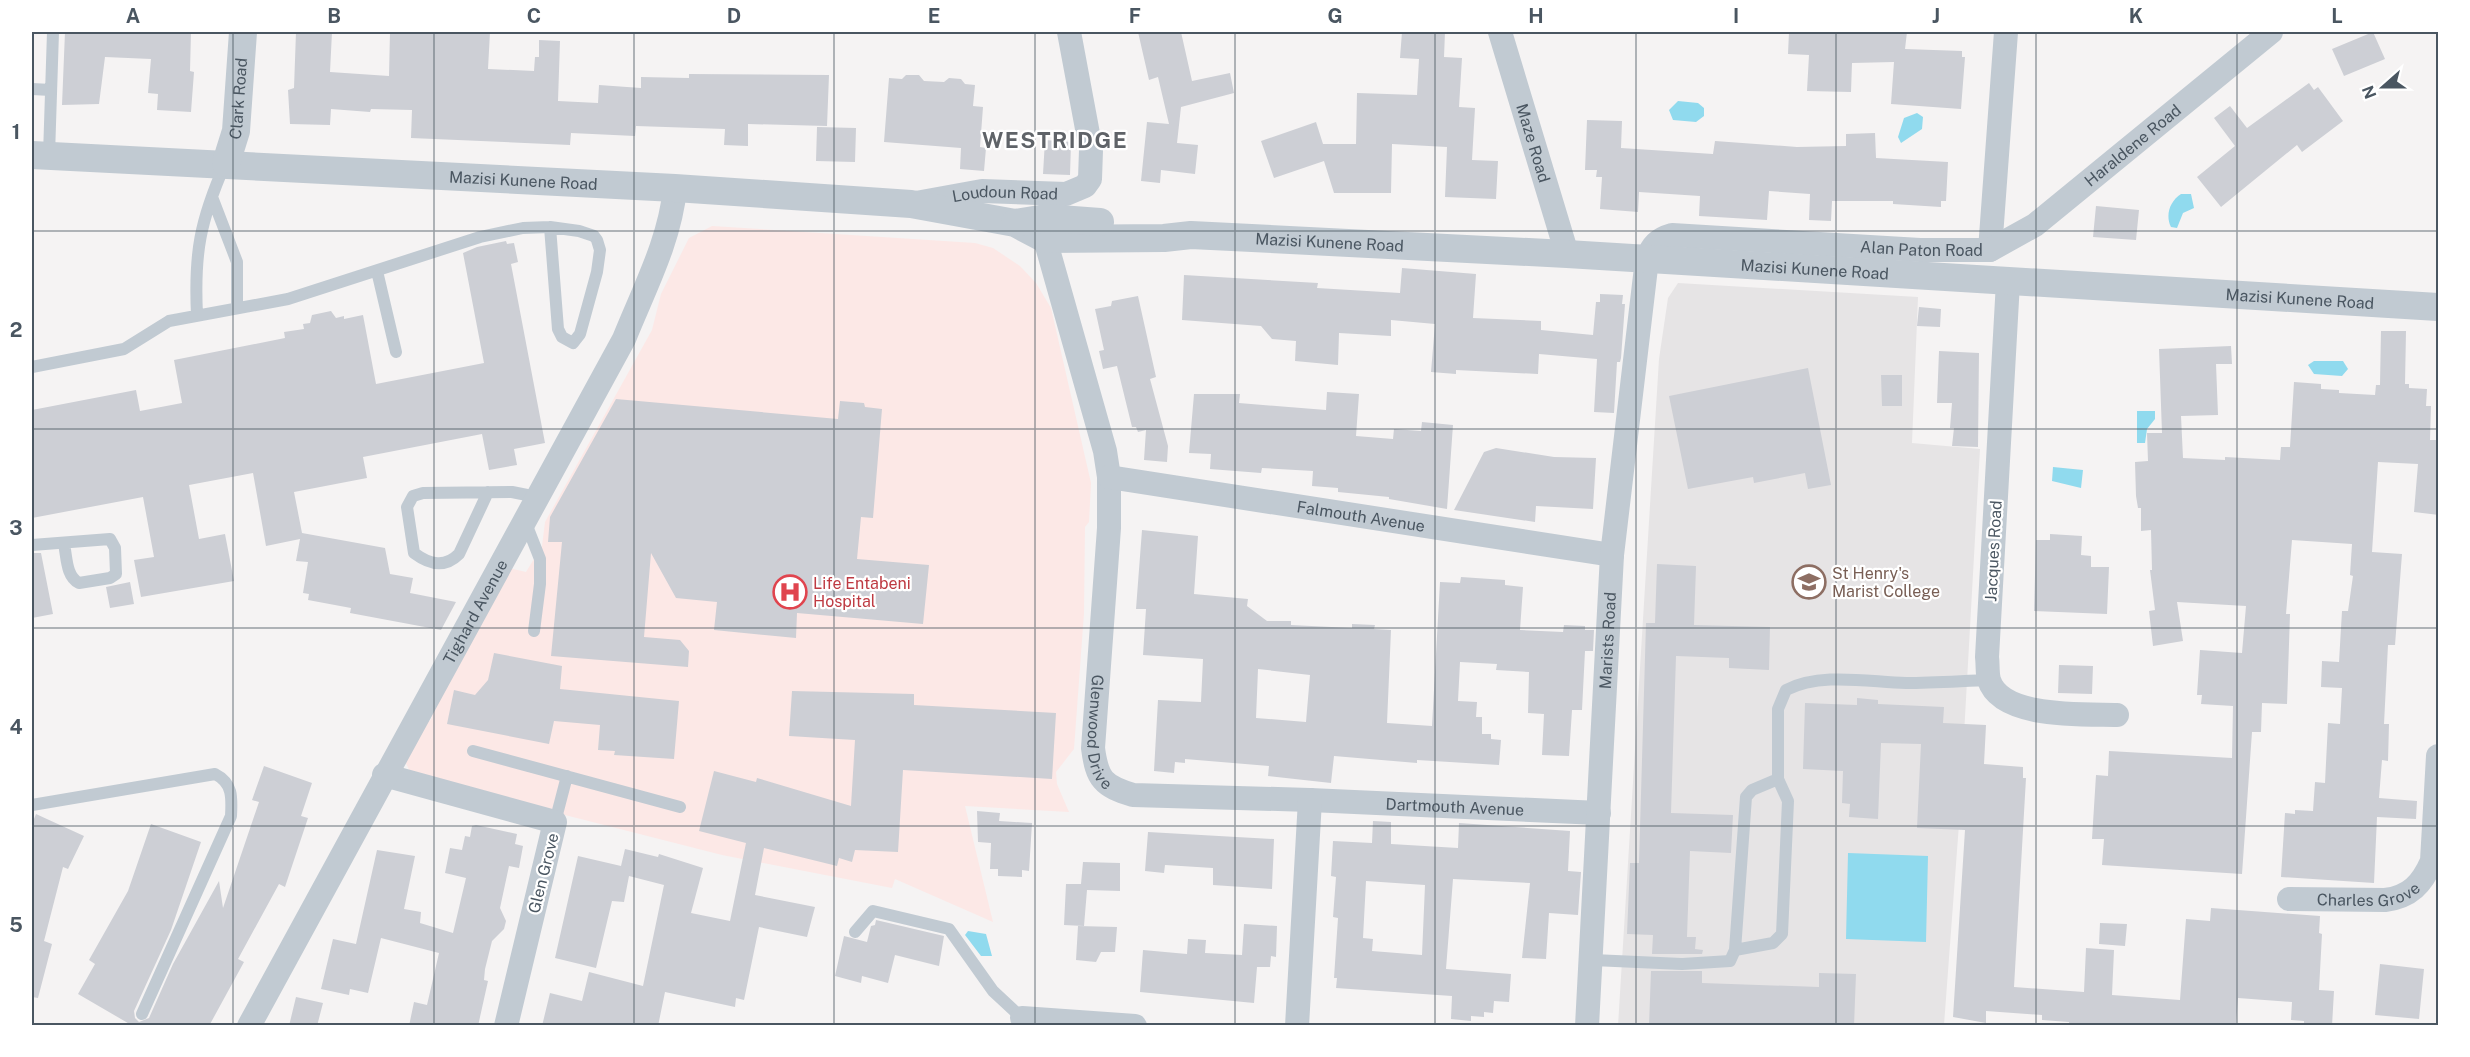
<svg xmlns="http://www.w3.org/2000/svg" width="2470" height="1057" font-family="'Public Sans',sans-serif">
<rect width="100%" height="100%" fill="#f5f3f3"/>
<!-- education -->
<path fill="#e6e4e5" d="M1678,283l240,14 -6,146 68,6 -21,375 -15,201 -326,1 41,-667 9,-61z"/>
<!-- medical -->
<path fill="#fce8e6" d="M712,226l263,17 18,5 27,18 16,17 15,25 40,175 -2,39 -4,5 -1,86 -10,136 -18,23 1,12 12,28 -104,-6 28,116 -98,-43 -3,9 -170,-33 -310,-79 -8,-17 23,-39 3,1 2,-4 -3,-2 80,-147 17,4 16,-26 3,-24 107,-192 9,-36 28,-56z"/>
<!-- water -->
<path fill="#90daee" d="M1678,101l20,2 6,5v8l-8,6 -23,-2 -4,-10z
M1917,113l6,4 -1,12 -21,14 -3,-6 6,-19z
M2181,194h10l3,14 -11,5 -6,15 -6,-1c-6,-12 -1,-26 10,-33z
M2314,361h29l5,8 -6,7 -28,-2 -6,-9z
M2137,411h18v8l-8,10 -2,14h-8z
M2053,467l30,3 -2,18 -29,-7z
M1848,853l80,3 -2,86 -80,-3z
M968,931l18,3 6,22h-11l-16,-21z"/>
<!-- building -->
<path fill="#cdcfd5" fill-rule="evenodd" d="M65,32h126l-1,39 4,1 -3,40 -34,-2 1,-16 -10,-1 3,-34 -46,-2 -6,47 -37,1z
M296,32h36l-2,40 59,4 1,-44h100l-2,37 46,2 1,-14h4v-17l21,1 -2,60 40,2 1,-18 42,3v-11l48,1v-4l140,1 -2,51 -79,-2v22l-24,-1 1,-16 -89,-3 -1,10 -64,-3 -1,12 -159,-7 1,-28 -41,-1 -1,3 -39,-3 -1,16 -40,-1 -2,-34 6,-2z
M1138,32h43l11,49 38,-8 4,20 -53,14 -4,36 21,2 -3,29 -34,-4 -1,13 -19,-2 6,-59 22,2 -11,-47 -9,3z
M1402,32h43l-1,25 18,1 -3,49 16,1 -3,52 26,1 -2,38 -51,-2 2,-50 -55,-3 -1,49h-57l-10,-32 -50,17 -13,-37 55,-19 7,22h33l1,-51 60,2 2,-36 -19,-1z
M1789,32h118l-2,17 57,2v6h3l-4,52 -70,-5 3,-42 -42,1 -1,29 -44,-1 2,-36 -21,-1z
M2373,32l12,27 -41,17 -12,-27z
M906,75h13l5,6 20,1 5,-4 12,1 4,5 10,1 -2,21 10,1 -3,40 6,1 -2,23 -24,-2 1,-21 -77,-6 5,-64 13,1z
M2309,83l5,7 4,-3 25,34 -41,31 -5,-7 -76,62 -24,-30 38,-31 -21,-28 16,-12 17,22z
M1587,120l35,1 -1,27 92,6 2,-13 82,6 49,-1v-12l29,-1 1,25 72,4 -2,39h-5v6l-48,-3v-3h-61l-1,20 -22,-1 1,-26 -41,-3 -2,29 -68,-4 1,-20 -61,-4 -1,20 -38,-3 2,-32h-6l1,-7h-12z
M817,127l39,1 -1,34 -39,-1z
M1045,140l26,2 -1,33 -27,-1z
M2096,206l43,4 -3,30 -43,-3z
M506,241l1,3 7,-1 4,19 -7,2 34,179 -31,6 3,16 -28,5 -7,-36 -119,23 4,21 -73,14 8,41 83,15 5,26 23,4 -3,15 46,9 -15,28 -91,-17 1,-5 -43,-8 1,-6 -6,-1 5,-31 -12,-1 4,-22 -34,7 -13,-73 -64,12 10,54 26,-5 9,47 -93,16 -7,-37 20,-3 -11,-60 -111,21v-108l104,-20 4,21 42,-8 -8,-43 111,-22 -1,-6 20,-3 -1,-5 7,-1 2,-8 19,-4 5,7 8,-2v3l19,-4 13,69 108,-21 -21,-110 14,-6z
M1402,268l74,6 -3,44 68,3v9l52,5 3,-33h4v-8l23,1 -1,9h3l-4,54 -1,4h-3l-3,51 -20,-1 3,-53 -58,-5 -1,20 -82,-4v4l-25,-2 4,-48 -44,-4v16l-52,-3 -1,32 -43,-4 1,-20 -24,-2 -11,-13 -79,-6 2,-45 134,8 -1,5 83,5z
M1138,296l18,81 -6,2 18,67 -1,16 -23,-2 2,-30 -8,2 -2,-5h-4l-15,-61 -14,3 -4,-18 5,-1 -9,-41 16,-3 1,-5z
M1919,307l22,2 -1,18 -23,-1z
M2381,331h25l-1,53h4v4l18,1 -1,17h5l-1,34h9v75l-25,-3 4,-48 -40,-2 -6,90 30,2 -7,91h-7l-4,79h5l-1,37 -6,-1 -3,38 38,3 -1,18 -39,-2 -3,66 -93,-6 4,-64 10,1v-4l18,1 2,-29 10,1 3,-60 12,1 2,-36 -21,-1 1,-26 17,1 3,-51h6l5,-35 -3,-1 2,-31 -60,-4 -6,74h4l-3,90 -25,-1 -1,29h-9l-10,142 -140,-9 2,-26h-12l4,-64 12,1 1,-25 123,7 1,-52 -32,-2 1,-9h-5l3,-45 42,3 4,-47 -69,-4 6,39 -30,5 -4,-35 6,-1 -5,-40h2l-1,-40 -10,1v-23h-3l-2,-12 -1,-34 13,-1 -1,-28h15l-3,-84 72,-3 1,18h-16l2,51 -37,1 2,42 42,2v-3l55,3 1,-13h9l4,-65 27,2v5l18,1v3l36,2 1,-10h4z
M1939,351l40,2 -1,94 -26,-1 2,-18h-4l2,-25h-15z
M1808,368l23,117 -23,4 -3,-16 -51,10 -1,-6 -65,12 -19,-93z
M1881,375h21v31h-20z
M1327,392l32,2 -3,42 37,3 1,-10 27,2 1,-9 31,3 -6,84 -58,-10v-2l-51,-5v-4l-26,-2 1,-15 -51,-3 -1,5 -51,-4 1,-15 -22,-1 5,-59h46l-1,9 87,7z
M616,399l222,20 2,-18 24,2 1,4 17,2 -9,109 -12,-1 -4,42 72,6 -6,59 -126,-11 -1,25 -82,-8 3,-28 -41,-4 -25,-45 -7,84 36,3 9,11 -1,16 -137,-11 11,-114h-14l2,-25z
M1496,448l58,9 42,1 -3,51 -57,-3 -1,16 -81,-12 30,-58z
M1142,530l56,6 -4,58 54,5 -1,7 20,15h24v4l61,3v-4l23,1 -1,4 17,1 -4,93 45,3 8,-144 20,1 1,-6 44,3v5l18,2 -3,43 43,2 1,-7 21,1v4h9l-1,21h-8l-3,59h-10l-3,46 -27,-1 2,-41 -16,-1 1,-41 -33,-2 1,-6 -37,-2 -2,39 19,1 -1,15h6v17h9v5l10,1 -2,25 -82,-5v3l-83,-7 -3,27 -63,-7 1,-10 -84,-7v4l-10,-1 -1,11 -20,-2 4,-71 43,2 2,-43 -60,-4 3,-46h-10zM1258,669l52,6 -4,47 -50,-4z
M2050,534l32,2 -1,19 10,1v11h18l-2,47 -73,-3 2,-71h14z
M32,553h9l12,61 -21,4z
M1657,564l39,2 -2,59 76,2 -1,43 -40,-2v-10l-53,-2 -5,157 62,2 -2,38 -41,-2 -3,86h9l-1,12 8,1 -1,4h-50l1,-19 -26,-1 3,-71h9l7,-240h9z
M130,582l4,22 -24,4 -4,-21z
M494,653l68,13 -2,23 119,12 -5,58 -60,-4 1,-4 -17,-1 2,-25 -46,-4 -5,23 -102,-20 7,-34 21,5 13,-15z
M2059,665l34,1 -1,28 -34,-1z
M792,691l122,3v11l142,8 -4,66 -149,-9 -5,82 -43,-2 -3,12 -13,-4 -2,8 -73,-18 -9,47 60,12 -8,30 -48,-10 -15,73 -8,-2 -1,9 -70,-15 -7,34h-116l8,-33 32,8 7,-29 54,14 21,-101 -35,-9 -5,26 -12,-1 -16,67 -41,-10 23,-102 43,10 4,-17 33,8 1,-3 44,14 -12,45 39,8 16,-78 -47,-12 15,-60 42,11 1,-4 94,28 4,-66 -66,-4z
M1857,698l21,2v4l66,3 -1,16 43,2 -2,39 39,3v11h3l-12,209 70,5 2,-44 28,2 -2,45 68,5 6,-81 24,2 1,-13 109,8 -1,17 3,1 -3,56 15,1 -2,35h-28v-5l-13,-1 1,-18 -54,-4 -2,28h-167v-4l-27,-2v-5l-56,-4v12l-33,-6 12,-187 -48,-2 4,-84 -40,-1 -3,76 -29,-2 1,-13 -8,-1 1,-32 -40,-2 2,-66 52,2z
M264,766l48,17 -11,33 7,2 -23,69 -6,-3 -41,75 6,3 -35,64h-76l-55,-32 17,-30 -6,-4 39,-69 23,-67 50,18 -30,88 -37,81 1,7 4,4 10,-4 24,-54 46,-83 4,27 36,-106 -7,-2z
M977,811l23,2 -1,8 33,2 -3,48 -7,-1v7l-24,-1v-7h-8l1,-26 -13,-1z
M36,814l48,22 -16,33 -5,-2 -19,74 8,3 -14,54 -6,-1v-173z
M1373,821l18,1v22l67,4 1,-25 111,8 -2,40 13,1 -3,43 -29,-2 -3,46 -24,-1 8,-75 -77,-4 -7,90 65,5 -2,28 -15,-1 -1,12 -9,-1v5l-13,-1v5l-20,-2 1,-23 -116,-8 1,-10h-3l4,-60 -5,-1 3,-40 -5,-1 2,-35 39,2zM1366,881l59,4 -3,70 -50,-4 1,-12 -10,-1z
M476,825l41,9 -2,10 8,2 -4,22 -10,-2 -9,42 6,13 -2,8 -12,12 -7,28 -1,11 4,1 -10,45h-69l5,-24 13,3 12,-52 -58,-15 -13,55 -18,-4 -1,6 -28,-6 12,-50 23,5 21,-94 38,6 -11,53 17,3 -1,11 33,10 13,-55 -21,-5 5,-25 12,2 3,-14 5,1 2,-11z
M1148,832l126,7 -2,50 -59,-4v-17l-48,-3 -1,8 -19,-2z
M1083,862l37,1v28l-33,-1 -3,36 -20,-1 2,-41h15z
M876,920l68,16 -5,30 -44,-11 -7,28 -26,-7 -1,7 -26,-7 9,-40 23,6 4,-16 4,-1z
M2100,923l27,1 -2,22 -26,-2z
M1244,924l33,2 -1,31 -5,-1 -1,11h-13l-3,36 -114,-11 3,-42 44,4 1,-15 18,1 -1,13 37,2z
M1078,926l39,1 -2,25h-14l-5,10 -20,-2z
M2380,964l44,5 -5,50 -44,-4z
M1651,971h51v12l117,4v-14l37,1 -2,52h-205z
M296,997l27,6 -6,23h-28z"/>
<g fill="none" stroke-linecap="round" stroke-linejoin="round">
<!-- service -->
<path stroke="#c1cad2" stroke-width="12" d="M32,89l19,1
M49,155l4,-123
M212,197l25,65v46
M377,271l19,81
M197,315c-3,-62 3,-94 28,-151
M32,367l92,-18 45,-28 119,-22 192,-62 43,-9 27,-1 29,4 15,5 3,4 3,10 -3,22 -17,62 -7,9 -11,-6 -4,-8 -8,-102
M488,492l-29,62c-14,14 -29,11 -45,-1l-7,-46 6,-11 10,-3 89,-1 25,5
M525,521l15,38v25l-6,47
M32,545l78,-6 5,9 1,26 -6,4 -31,5c-13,-7 -12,-25 -15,-39
M473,751l207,56
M32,805l183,-31c18,9 17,24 16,42l-89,198
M555,822l12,-46
M855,932l18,-21 76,18 44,62 29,27
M1735,950l38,-7 9,-9 6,-133 -10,-22v-70l8,-19c35,-18 82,-8 120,-7 27,0 55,-2 83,-3
M1593,960l89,4 48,-3 5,-11 11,-153 6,-7 26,-11"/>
<!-- minor -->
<g stroke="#c1cad2" stroke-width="24">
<path id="s1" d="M1500,32l67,222"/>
<path id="s2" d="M916,203l66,-12 84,3 19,-8 5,-7 1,-29 -22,-118"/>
<path id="s3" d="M1046,223l-1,16 60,212 4,26v51l-16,220c4,31 10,38 40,47l177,5 289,13"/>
<path d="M1990,250l16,-218"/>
<path d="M2008,282l-21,375c1,7 0,16 2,23 12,39 96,34 128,35"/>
<path id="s4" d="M1109,477l503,78"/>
<path d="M384,775l171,47 -49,204"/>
<path id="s5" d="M2289,899l96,1c25,-3 37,-16 47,-39l6,-105"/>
<path d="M1022,1018l113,8"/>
<path id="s6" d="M249,1026l375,-687c20,-50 46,-98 51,-151"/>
<path d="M1297,1026l13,-226"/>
<path id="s7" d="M1587,1026l25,-471 35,-296c5,-14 11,-20 25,-24l248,15h70l45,-25 236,-193"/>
</g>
<!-- tertiary -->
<g stroke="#c1cad2" stroke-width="28">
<path id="s8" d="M32,155l643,33 236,16 104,19 30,16 119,-1 27,-3 376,19 871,53"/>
<path id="s9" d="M226,163l10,-32 7,-99"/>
<path d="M1015,223l31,-5 54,4"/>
</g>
</g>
<!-- grid -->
<path fill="none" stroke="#4a5661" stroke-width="1.5" stroke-opacity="0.55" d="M233,32v994M434,32v994M634,32v994M834,32v994M1035,32v994M1235,32v994M1435,32v994M1636,32v994M1836,32v994M2036,32v994M2237,32v994M32,231h2406M32,429h2406M32,628h2406M32,826h2406"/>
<!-- icons -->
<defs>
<symbol id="school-ring" viewBox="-11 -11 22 22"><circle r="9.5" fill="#fff" stroke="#8d6e63" stroke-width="1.5"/><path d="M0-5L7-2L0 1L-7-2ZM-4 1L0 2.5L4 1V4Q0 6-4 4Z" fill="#8d6e63"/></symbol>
<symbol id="hospital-ring" viewBox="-11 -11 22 22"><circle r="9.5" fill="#fff" stroke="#e0444e" stroke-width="1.5"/><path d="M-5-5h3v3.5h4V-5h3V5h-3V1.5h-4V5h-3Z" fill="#e0444e"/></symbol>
</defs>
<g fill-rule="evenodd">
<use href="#school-ring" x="1790" y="563" width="38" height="38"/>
<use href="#hospital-ring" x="771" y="573" width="38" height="38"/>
</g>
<g text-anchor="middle" stroke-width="4.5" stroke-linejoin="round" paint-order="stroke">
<!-- street labels -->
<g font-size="16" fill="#4a5661" stroke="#fff">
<text dy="6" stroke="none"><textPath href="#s9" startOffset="66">Clark Road</textPath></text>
<text dy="6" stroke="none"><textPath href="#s1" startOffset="116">Maze Road</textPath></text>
<text dy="6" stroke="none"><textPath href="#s7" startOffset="1302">Haraldene Road</textPath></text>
<text dy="6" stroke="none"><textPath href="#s8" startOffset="492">Mazisi Kunene Road</textPath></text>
<text dy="6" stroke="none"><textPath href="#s2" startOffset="90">Loudoun Road</textPath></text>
<text dy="6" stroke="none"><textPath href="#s8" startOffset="1305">Mazisi Kunene Road</textPath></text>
<text dy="6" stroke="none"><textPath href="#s7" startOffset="1056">Alan Paton Road</textPath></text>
<text dy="6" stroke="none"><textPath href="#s8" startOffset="1791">Mazisi Kunene Road</textPath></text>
<text dy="6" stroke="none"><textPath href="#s8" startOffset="2277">Mazisi Kunene Road</textPath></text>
<text dy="6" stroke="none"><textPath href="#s4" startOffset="255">Falmouth Avenue</textPath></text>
<text transform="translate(1993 551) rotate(-87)" y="6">Jacques Road</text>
<text dy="6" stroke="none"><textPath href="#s6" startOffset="472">Tighard Avenue</textPath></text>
<text dy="6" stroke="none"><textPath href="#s7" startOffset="386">Marists Road</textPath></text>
<text dy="6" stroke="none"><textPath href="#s3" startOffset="519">Glenwood Drive</textPath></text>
<text dy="6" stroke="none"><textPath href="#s3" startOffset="924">Dartmouth Avenue</textPath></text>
<text transform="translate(543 873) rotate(-76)" y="6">Glen Grove</text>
<text dy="6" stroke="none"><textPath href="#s5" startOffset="80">Charles Grove</textPath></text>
</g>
<!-- education labels -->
<g font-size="16" fill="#785e54" stroke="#fff" text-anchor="start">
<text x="1832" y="579">St Henry's<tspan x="1832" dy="18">Marist College</tspan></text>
</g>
<!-- health labels -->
<g font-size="16" fill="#be3a42" stroke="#fff" text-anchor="start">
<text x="813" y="589">Life Entabeni<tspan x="813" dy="18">Hospital</tspan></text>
</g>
<!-- district labels -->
<g font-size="22" font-weight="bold" letter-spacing="1.5" fill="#5f6368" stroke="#fff">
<text x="1055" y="148">WESTRIDGE</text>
</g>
</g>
<!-- border -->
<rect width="2470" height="1057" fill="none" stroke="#ffffff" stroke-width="66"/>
<!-- north arrow -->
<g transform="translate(2383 87) rotate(249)" stroke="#ffffff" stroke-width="4.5" paint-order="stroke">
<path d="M0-4.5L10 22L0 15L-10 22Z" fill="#4a5661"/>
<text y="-9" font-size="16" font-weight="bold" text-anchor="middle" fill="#4a5661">N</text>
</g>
<rect x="33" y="33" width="2404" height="991" fill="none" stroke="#4a5661" stroke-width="2"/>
<g font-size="20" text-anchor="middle" font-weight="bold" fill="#4a5661">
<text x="133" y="23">A</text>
<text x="334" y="23">B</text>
<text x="534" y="23">C</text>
<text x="734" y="23">D</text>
<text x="934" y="23">E</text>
<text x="1135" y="23">F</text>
<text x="1335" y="23">G</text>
<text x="1536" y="23">H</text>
<text x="1736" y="23">I</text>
<text x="1936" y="23">J</text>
<text x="2136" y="23">K</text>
<text x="2337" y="23">L</text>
<text x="16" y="139">1</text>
<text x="16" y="337">2</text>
<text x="16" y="535">3</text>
<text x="16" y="734">4</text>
<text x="16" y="932">5</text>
</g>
</svg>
